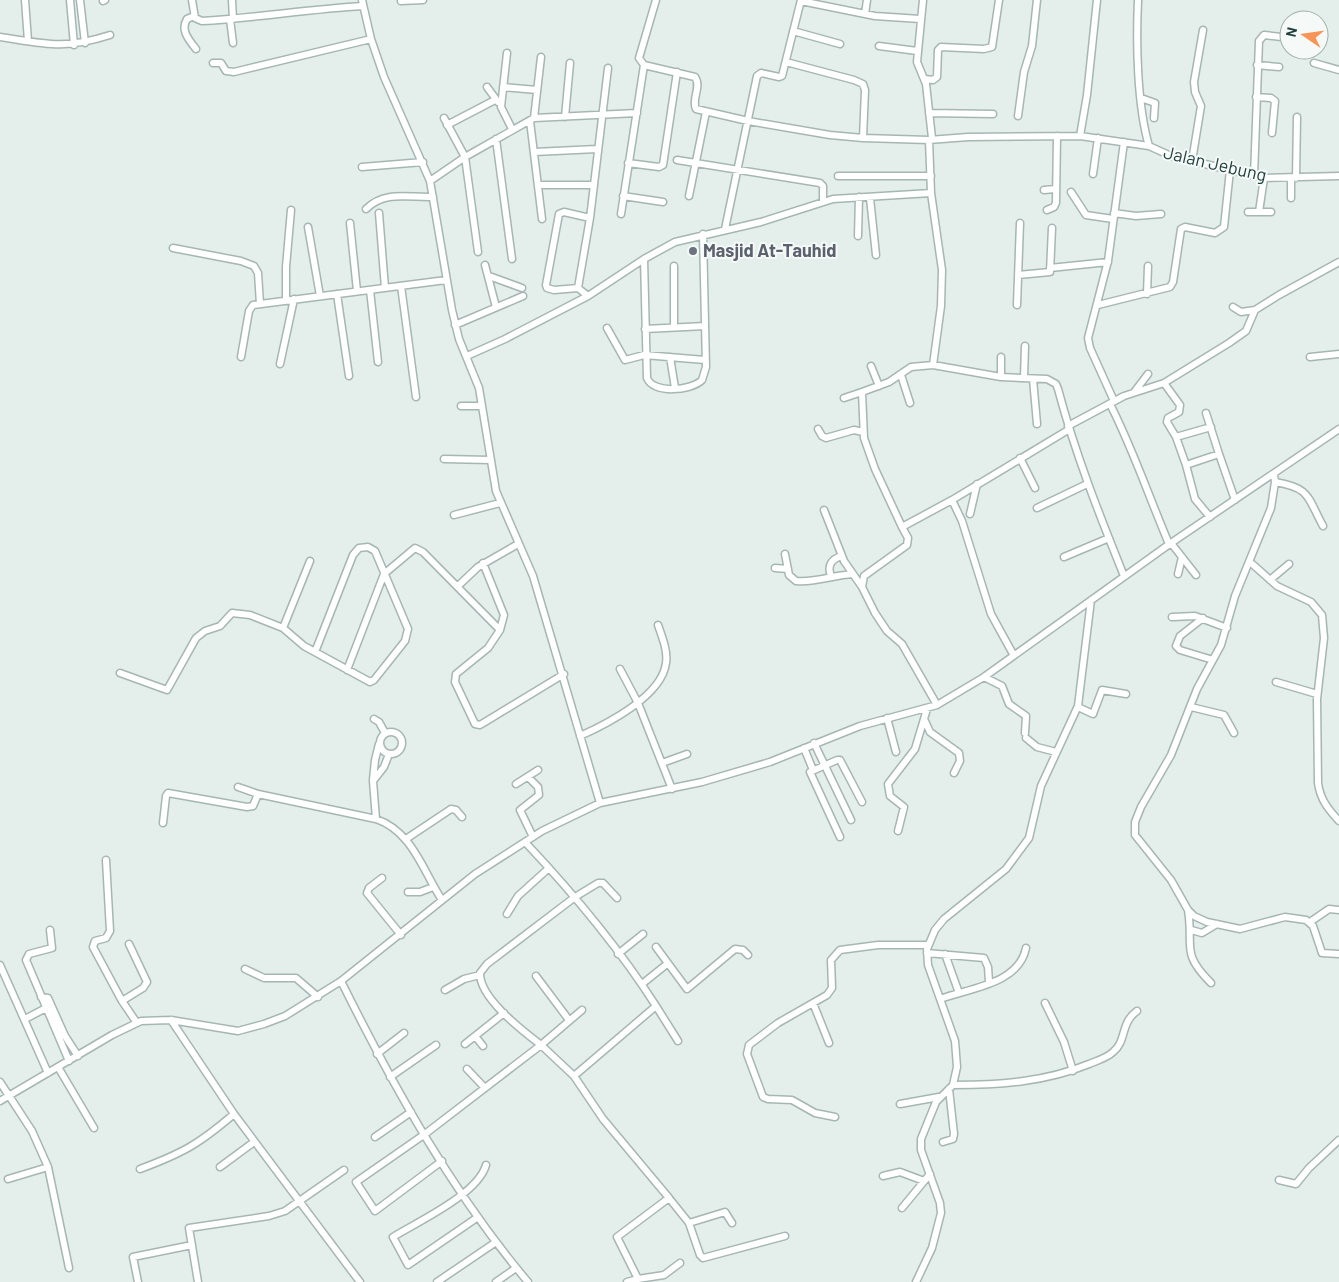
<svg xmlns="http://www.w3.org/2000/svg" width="1339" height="1282" font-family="Barlow,sans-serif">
<rect width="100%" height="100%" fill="#e4eeeb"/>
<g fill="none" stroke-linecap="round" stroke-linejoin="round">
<defs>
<path id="minor" d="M25,0l3,41
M70,0l4,45
M80,0l5,43
M192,0l3,18 7,3c54,-3 107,-12 161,-15
M232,0l1,19
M362,0l9,39 13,38 46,104 22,129 7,29 20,49 17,103 37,85 67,227
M923,0l-6,62 9,22 6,54
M1138,0c-2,43 -1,105 11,146l22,10 93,22 75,-2
M103,1l2,-1
M401,1l22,-1
M801,1l74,15 45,3
M865,14l2,-14
M194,16l-7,3c-7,11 2,21 9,30
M230,19l3,24
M793,31l47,13
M0,37c46,7 63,13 110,-2
M879,46l38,5
M507,53l-6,54 11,22
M786,62l68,18 9,4 2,6 -2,48
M213,63h8l5,8 8,1 137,-33
M1314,63l25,7
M644,65l51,12c7,10 -4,22 1,32l52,12 82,14 33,3 66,2 39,-3 112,-1 69,10
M1257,65l22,2
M925,79l8,1 4,-3 1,-27 3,-3 43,2 8,-2 7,-47
M487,87l11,15
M503,87l34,3
M1256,97l15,1 4,3 -3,32
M1141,98l14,5 -1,15
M929,113l64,1
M1018,116l6,-44 8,-26 5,-46
M565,117l5,-54
M444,118l21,39 13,95
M534,118l7,-61
M530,121l12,98
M447,125l48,-25
M1080,136l7,-41 10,-95
M496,139l16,120
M929,140l2,53 11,77 -1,36 -8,59
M534,152l63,-3
M677,160l143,23 3,3v15
M1192,161l9,-55 -6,-14 -1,-10 9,-52
M628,163l31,4 4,-2 14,-93
M362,167l61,-5
M1093,174l5,-36
M838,176h93
M1254,176l5,-135 5,-6 18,2
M1291,178v20
M1296,178l1,-61
M430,181l35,-24 69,-39 103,-5
M538,185h54
M1044,190l11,-1
M1071,192l15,23 27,4
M623,196l40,6
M689,196l17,-84
M870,198l6,57
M366,209c19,-19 43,-11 67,-12
M1047,210l7,-3 2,-4 1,-67
M1248,212h23
M1259,212l5,-34
M379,213l6,75
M1114,213l22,3 25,-2
M621,214l23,-149 -5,-7 17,-58
M350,223l7,68
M308,227l12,69
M725,229l32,-153 4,-3 18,4 3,-1 19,-76
M858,236l1,-39
M173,248l68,13 13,5 4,7 2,31
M644,259l3,119c6,16 44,13 55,2l4,-13 -3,-133
M485,265l11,42
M674,266v61
M1050,268l58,-6
M1018,275l32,-3 2,-44
M489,276l33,12
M401,286l15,111
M578,288l-24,2 -7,-2 -1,-3 13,-71 5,-2 26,6
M370,290l8,72
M337,294l12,82
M1147,294l1,-28
M588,296l-10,-8 12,-70 18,-150
M286,300v-33l5,-57
M1017,305l3,-82
M1098,305l72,-18 3,-5 8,-53 4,-2 30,6 9,-6 6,-57
M1233,307l8,5 14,-2 24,-15 60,-33
M455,325l68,-29
M607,328l18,32 19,-5 61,5
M645,329l60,-3
M467,356l38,-17 83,-43 56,-37 31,-17 86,-20 72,-23 98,-6
M241,357l8,-46 4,-6 193,-25
M670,357l5,31
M1001,357v20
M1310,357l29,-3
M280,364l14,-65
M871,366l8,20
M901,375l9,28
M1024,378l1,-32
M1033,379l4,45
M1164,383l16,22 -1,7 -11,6 -1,4 9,15 10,28
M1135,391l13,-17
M844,398l18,-6
M1114,401l-24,-53 -2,-10 20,-77 16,-119
M1110,404c23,45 39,93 59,140
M461,406h21
M1206,413l13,41
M1068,426l56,-30 40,-13 65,-40 17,-12 9,-21
M818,429l4,7 4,2 28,-8 9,2
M1176,437l35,-10
M1020,458l15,30
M444,459l46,1
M1274,474l1,8 -4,26 -36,88 -14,49 -24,44 -26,66 -30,52 -6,15v13l36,45 17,30 6,6 13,6 33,7 45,-12 21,3 7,6 9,27 17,1
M1275,482c36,6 32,15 48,44
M952,500l10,21 29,93 22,40
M1037,508l50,-24
M824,510l20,51 18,26
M970,514l7,-30
M454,515l46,-12
M1210,517l-15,-18 -9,-34 33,-11 16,46
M902,527l-27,-58 -11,-31 -2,-46 27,-10 22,-15 22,-2 68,12 46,2 9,5 2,5c17,64 41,125 66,187
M1171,543l25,32
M785,554l4,21 7,6c20,2 37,-6 57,-7
M1064,557l45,-19
M310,561l-27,67 21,18 66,36 4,-2 31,-39 3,-12 -33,-78 -7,-4 -9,1 -6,7 -38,97
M1250,562l27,24 34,16 11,13 2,23 -7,61 1,84c2,16 10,26 21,38
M775,568l13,1
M1178,574l4,-17
M831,576c-4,-10 0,-17 11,-20
M1270,580l19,-16
M458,586l20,-19 40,-23
M1172,617l23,-1 32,12
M1203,618l-23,18 -4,10 4,4 33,10
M500,630l-12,18 -32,26 -1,8 20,42 5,1 84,-51
M620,669l18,34 34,86
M347,670l37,-96 31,-26 8,4 77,78 4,-15 -21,-52
M120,673l47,17 29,-52 9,-7 15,-5 12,-13 18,2 33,13
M984,677l18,9 7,18 17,12 -1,17
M1276,682l41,12
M937,705l-35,-61 -15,-13 -12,-18 -13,-26 2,-11 43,-31 1,-7 -6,-11 50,-27 116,-70
M1078,707l15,7 9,-24 24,4
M1191,707l33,8 10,18
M887,718l9,34
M374,719l5,3 6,11
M925,721l5,11 29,21 1,8 -6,12
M380 743a11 11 0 1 1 22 0a11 11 0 1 1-22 0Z
M580,736c27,-12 82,-40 86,-73 2,-12 -4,-26 -8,-38
M1026,738l11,9 19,5
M814,743l37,77
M804,748l9,22
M662,763l25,-9
M528,777l10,10 1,8 -19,15 13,27
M373,780l2,-20 4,-16
M516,784l22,-14
M238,787l20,7 118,25c36,12 47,52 66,81
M376,819l-3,-38 11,-14 5,-13
M163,823l3,-27 2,-3 79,14 6,-1 5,-12
M898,831l6,-24 -14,-11 -2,-12 27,-35 12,-40
M840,837l-30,-65 27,-12h3l22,42
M406,839l45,-30 5,1 6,7
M525,842c47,50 94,106 131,164l-82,70 29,43 66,79 -52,39 21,42 -11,3
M106,860l4,71 -4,7 -11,3 -2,6 29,54 15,22
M382,878l-13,10 -2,5 34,42
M408,892h12l13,-5
M1188,910c6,37 -8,42 23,73
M507,914l11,-18 31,-28
M1310,922l19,-13 10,1
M50,930l2,18 -23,6 -3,6 43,101
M1191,930l11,3 15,-9
M656,947l31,42 48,-40 8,1 5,5
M927,953l57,5 4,9 1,15
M618,954l25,-20
M945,954l14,39
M0,965l48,108
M245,969l19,9h32l22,19
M536,976l33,44
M341,981c52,105 111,211 187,301
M642,984l25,-20
M445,990l19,-11 16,-4
M41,997l7,1 17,38 13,20
M940,999c30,-11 79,-15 86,-51
M122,1001l21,-13 4,-6 -18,-38
M813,1003l16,40
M1045,1003l19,39 9,29
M656,1006l22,35
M582,1010l-41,35c-18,-14 -62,-47 -61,-72l7,-9 88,-67 23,-14h5l14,15
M25,1019l23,-12
M171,1020l63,94 126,168
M475,1036l8,10
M465,1044l39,-31
M377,1054l27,-21
M58,1067l36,61
M467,1069l18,19
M390,1077l46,-32
M0,1082l32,49 16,36 21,101
M953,1085c47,0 92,-3 136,-21 7,-3 18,-6 24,-12 14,-11 7,-29 24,-41
M0,1101l112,-66 29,-14 30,-1 67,11 26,-7 21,-8 56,-35 134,-107 67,-43 58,-28 102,-21 68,-20 90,-36 77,-21 47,-28 187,-134 168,-114
M900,1104l39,-7
M835,1117l-20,-4 -23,-13 -24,-1 -5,-2 -16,-43 2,-9 29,-22 49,-28 5,-7 -1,-28 9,-10 38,-5h50
M375,1137l36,-25
M943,1142l10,-3 1,-5 -5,-45
M442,1161l-67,50 -19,-29 69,-48 116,-89 33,31
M220,1167l34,-25
M140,1169c43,-16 59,-25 94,-55
M883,1176l17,-4 24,9
M8,1179l40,-12
M1279,1180l17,4 13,-16 30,-28
M669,1198l20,25 11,32 3,3 82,-22
M902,1208l28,-34
M478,1217l-70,48 -15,-28c26,-16 85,-43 93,-72
M689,1223l36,-11 7,11
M638,1279l26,-4 16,-12
M138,1282l-5,-25 59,-12
M198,1282l-9,-54 80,-12 16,-5 59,-41
M437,1282l59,-40
M496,1282l20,-14
M916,1282l16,-34 9,-35 -1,-10 -19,-53v-11l15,-37 17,-17 4,-18 -2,-26 -27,-76 -1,-16 8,-19 9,-11 62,-50 23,-31 12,-52 37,-80 13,-106"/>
</defs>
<!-- minor casing -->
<use href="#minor" stroke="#a6b7b3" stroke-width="9"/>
<!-- minor -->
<use href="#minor" stroke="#fff" stroke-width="6"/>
</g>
<!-- markers -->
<circle fill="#6b7280" stroke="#f5faf8" stroke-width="2" cx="693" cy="251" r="5"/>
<g text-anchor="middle" stroke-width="4" stroke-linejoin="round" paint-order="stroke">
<!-- street labels -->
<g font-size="18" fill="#22413d" stroke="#f5faf8">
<text transform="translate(1215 164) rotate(13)" y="6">Jalan Jebung</text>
</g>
<!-- worship labels -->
<g font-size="18" font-weight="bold" fill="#5b616d" stroke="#f5faf8" text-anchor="start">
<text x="703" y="257">Masjid At-Tauhid</text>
</g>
</g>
<!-- north arrow -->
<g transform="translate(1304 35) rotate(283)"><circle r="24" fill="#f5faf8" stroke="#a1b0ad"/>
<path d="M0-4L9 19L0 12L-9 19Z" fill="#f99457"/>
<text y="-8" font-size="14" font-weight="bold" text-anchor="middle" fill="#22413d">N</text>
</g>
</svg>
